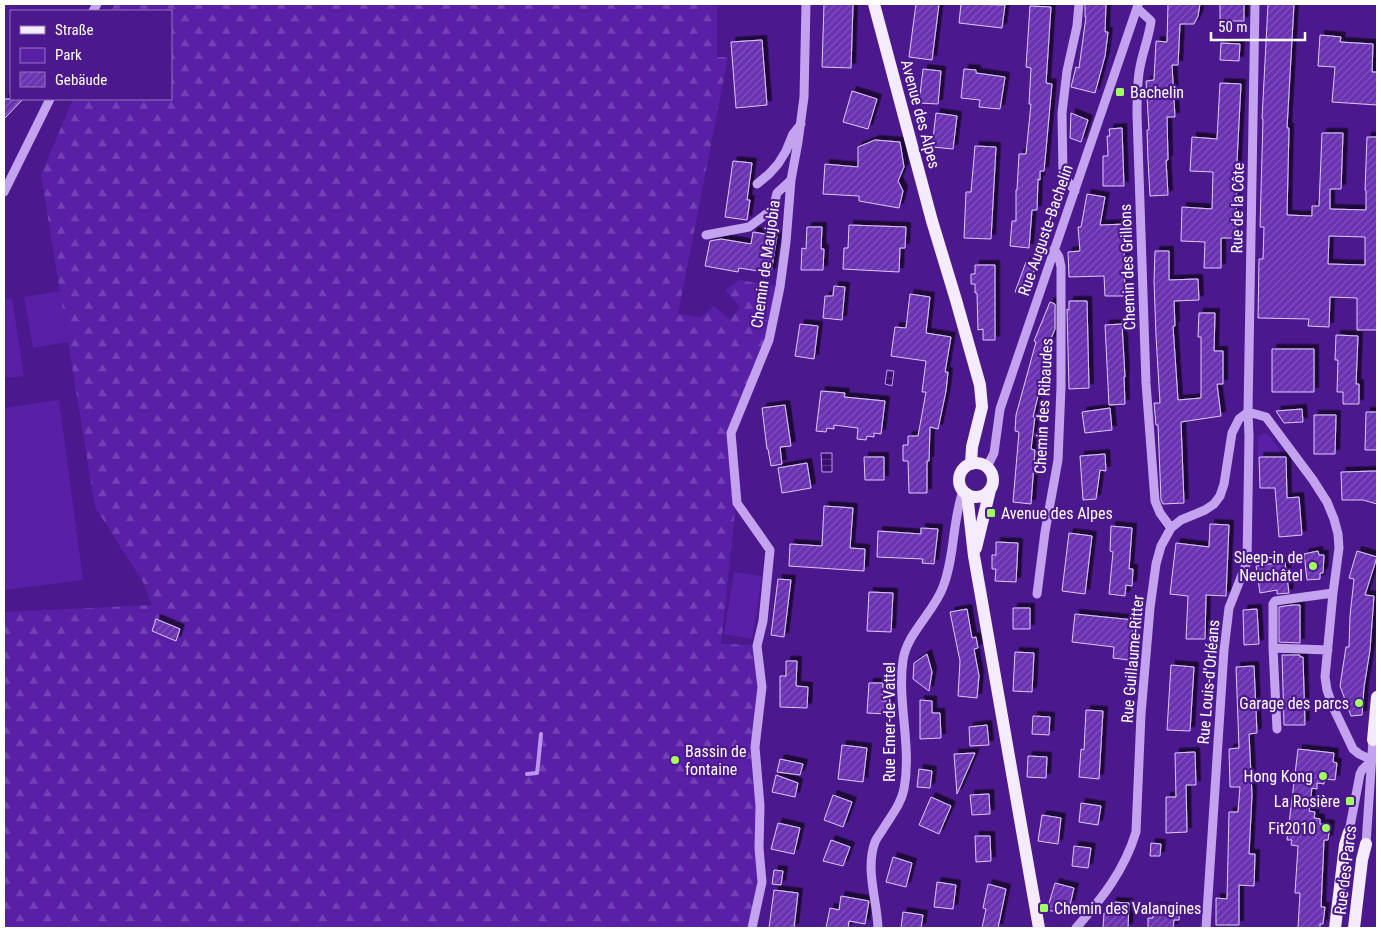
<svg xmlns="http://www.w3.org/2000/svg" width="1381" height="932" font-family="'Roboto Condensed',sans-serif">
<defs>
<pattern id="forest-firs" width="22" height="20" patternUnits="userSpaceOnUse" patternTransform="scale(1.25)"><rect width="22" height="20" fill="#5920a7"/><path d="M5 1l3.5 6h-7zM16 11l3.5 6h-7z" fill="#7241b4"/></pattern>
<pattern id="water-rules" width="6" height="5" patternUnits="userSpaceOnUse" patternTransform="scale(1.25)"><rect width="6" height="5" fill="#380f6a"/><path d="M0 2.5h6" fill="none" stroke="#563380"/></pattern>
<pattern id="building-hatch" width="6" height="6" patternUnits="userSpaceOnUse" patternTransform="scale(1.25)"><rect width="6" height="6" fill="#6a33b1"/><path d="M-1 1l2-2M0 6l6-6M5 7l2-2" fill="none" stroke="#8052bd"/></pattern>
<filter id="shadow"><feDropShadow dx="4.5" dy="-4.5" stdDeviation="0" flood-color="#0009"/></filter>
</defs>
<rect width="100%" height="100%" fill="#4b188d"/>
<!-- green -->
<path fill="#5920a7" d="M60,291l8,51 -35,6 -9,-51z
M12,298l12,78 -20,2v-79z
M59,400l24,180 -79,10v-182z
M1265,433l5,3 13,19 -25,1v-20z
M734,572l28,4 -10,63 -28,-5z"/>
<!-- forest -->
<path fill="url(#forest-firs)" d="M115,4h602v53h11l-50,257 23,3 13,-11 16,14 10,-13 -15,-17 15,-10 38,7 -11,53 -38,93 7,70 -15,141 34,1 6,42 -8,59 6,51 -2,81 -8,50h-745v-316l148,-7 -9,-23 -48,-75 -54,-332 32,-76h98v-88h-60z"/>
<!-- water -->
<path fill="url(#water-rules)" stroke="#bb95f1" d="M887,370l7,1 -2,15 -7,-2z
M821,453h11v19h-10z"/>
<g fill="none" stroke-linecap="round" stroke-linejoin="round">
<!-- stream -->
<path stroke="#bb95f1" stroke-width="4" d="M527,774l10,-1 1,-8 3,-31"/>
</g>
<!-- building -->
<path fill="url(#building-hatch)" stroke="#dec9fb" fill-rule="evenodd" filter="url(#shadow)" d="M824,4h29l-2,64 -29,-1z
M916,4h23l-7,56 -23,-3z
M961,4l44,1 -3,23 -43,-5z
M1085,4h21l-1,28h3l-3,24 -10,37 -24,-6 5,-20 3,1 7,-51h-1z
M1168,4h32l-2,12 -4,8h-14l-2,41h-6l3,52h-8l1,43h-2l2,35 -18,1 -2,-36 -1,-30h2l-3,-49 8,-1 2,-39 11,1z
M1220,4h24v17h-24z
M1268,4h26l-7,124h2l-2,87 25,1v-10h7l3,-73h21l-2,56h-11v20l36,1v-20h-1l2,-53h10v193h-20v-32l-27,-1 -1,30 -21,-1 1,-7 -51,-1 1,-59h4l1,-32h-4l3,-108h-1zM1329,236l36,1v28l-37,-1z
M1030,6l21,1 -5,76 6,1 -8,87h-4v9l-2,-1 -1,31h-5l-3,38 -19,-2 2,-25h4v-31h1l2,-36h7l5,-50h-2l2,-36 -5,-1z
M1320,35l21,2 -1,5 33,2 -1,28h5v33l-45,-3 3,-35 -17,-1z
M762,40l5,65 -31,3 -5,-66z
M1221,43l19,1 -1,17 -19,-1z
M923,69l18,2 -3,33 -19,-1z
M964,69l12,1v3l29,4 -5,32 -21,-2 1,-7 -19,-2z
M1220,83l21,1 -4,77 -1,77h-15v30h-17l1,-26 -24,-1 1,-34 30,2 1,-37 -23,-1 2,-34 25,2z
M852,91l25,8 -9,30 -25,-7z
M4,99h19l-19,20z
M936,113l21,3 -4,33 -21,-2z
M1071,113l17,7 -7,22 -11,-4z
M1122,128l2,58h-21v-30h5l-1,-20h3l-1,-7z
M875,140l25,2 4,25 -6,14 5,10 -4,17 -40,-7v-5l-36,-2 2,-30 33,3v-20z
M975,146l21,1 -5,92 -27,-1 2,-46h5z
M733,161l19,2 -5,37h3l-3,20 -22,-3z
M1087,194l18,3 -5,28 27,-1 1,18 -4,1 1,53h-20l-1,-20 -35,1 -1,-25 12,-1 -2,-24h3z
M849,225l57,2 -1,21h-5l-1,24 -56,-3 1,-21h4z
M807,227h15l-1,22h3l-1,21h-22l1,-22 4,1z
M753,232l24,4 -6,37 -32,-5 -1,4 -33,-6 5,-25 11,-2 30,5z
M1155,251h14v29l29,-1 1,21 -25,1 1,25h-2l5,74 23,-2v-61h-3l1,-24h16l-1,38h9v33h-6l4,32 -40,6 3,81 -21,1 -2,-4 -3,-75h-2l-2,-22h6l-4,-67 -2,-55z
M1026,262l10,3 -10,31 -11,-4z
M975,265h20v75h-12v-11l-5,1 -1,-37h-2v-9h-4v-10h4z
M834,286l11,1 -3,33 -19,-2 2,-22h8z
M910,294l20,3 -4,36 25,4 -6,35h3l-2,19 -8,38 -8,-2 -1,34h-2v32h-18l-1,-32h-5v-16h5v-9h10l8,-44h-4l4,-31 -35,-5 4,-29 11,1z
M1069,301h18l2,87 -20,1 -2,-80 2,1z
M1050,302l5,2v25l-11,27 5,2 -10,30h1l-7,29h2l-4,32 4,1 -4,54 -18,-2 6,-70 -4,-1 1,-16 20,-73 -2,-1z
M800,324l18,2 -4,33 -19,-3z
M1122,324l3,53h-1l1,27 -16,1 -4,-80z
M1336,335l22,1 -2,48h3v20h-16v-12h-6l1,-32h-3z
M1272,349h42v43h-42z
M821,391l24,2 -1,4 41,4 -4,33 -7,-1v4l-7,-1 -1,4 -9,-1 1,-11 -24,-3v4l-7,-1 -1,4 -10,-1z
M785,405l6,41 -11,1 2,17 -11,2 -3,-17h-1l-5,-41z
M1110,408l2,22 -27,3 -3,-21z
M1302,409l1,13 -19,1 -8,-12z
M1366,412h11v38h-12z
M1314,415h22l-1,39h-21z
M1105,454l1,17 -6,-1 -4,29 -13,1 -3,-44z
M864,457h20v23h-19z
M1259,457h27l1,41 12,-1 3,38 -23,2 -4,-49h-15z
M807,463l4,25 -29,5 -4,-25z
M1377,471v33l-14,-4h-21l-1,-28z
M824,506l29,2 -3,40 15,1 -1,22 -75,-5 1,-22 32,2z
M1210,524l19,1 -3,71 -20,-1 -1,44h-19l2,-43 -18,-2 6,-51 33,4z
M1111,526l21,2 -3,41h4l-1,17 -6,-1 -1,11 -16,-2 4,-42 -3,-1z
M921,528l17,1 -4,35 -12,-1 1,-4 -46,-2 1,-26 43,3z
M1069,533l23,3 -7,58 -23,-3z
M996,542l22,1 -2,39 -21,-1 1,-12h-4v-14h4z
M1318,551l1,4h5l-1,18h-3v6l-13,1 -3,-26z
M1357,551l20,6 -12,38 9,1 -4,54 -6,37 -2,28 -11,1 -11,-30 6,-39h3l1,-31 4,-37 -5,-1z
M1285,562l4,31 -12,1v-4l-17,3 -4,-27z
M778,579l13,1 -7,57 -13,-2z
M869,592l24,1 -2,39 -24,-1z
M1292,605h8v38l-21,-1v-35z
M1013,608h17v21h-17z
M967,609l5,29 4,-1 2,11 -4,1 5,27 -2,22 -19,-2 2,-35 -10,-49z
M1257,609l2,35 -15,1 -1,-35z
M1075,614l59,6 -5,40 -16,-2 1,-11 -42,-5z
M156,619l24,10 -4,12 -24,-10z
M1015,652l19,1 -2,39 -19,-1z
M927,654l5,18 -3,19 -16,-12 1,-16z
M1282,655h18v2h3l2,68h-21z
M786,661h11l-1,25 12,1 -1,21 -27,-1v-31h6z
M1171,665l23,2 -4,64 -23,-1z
M1254,666l3,67 -8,1 3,61 -3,59h6l-1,32 -15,-1v40h-23v-27l11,1 2,-87h9l2,-25h-10l-1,-38 10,-1 -3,-81z
M869,683h14l-1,18h7l-1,13 -21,-1z
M920,700l12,1v12h8l1,25 -21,1z
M1086,710l17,1 -4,68 -20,-2 2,-28 3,1z
M1033,716l17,1 -1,18 -17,-1z
M987,725l2,20 -19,1 -1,-19z
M842,745l25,3 -4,34 -25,-3z
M1298,749l36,4 -1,9 4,1 -2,17 -11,-1v5l-7,-1v6l-5,-1 -3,23 6,1 -1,6 6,1v5l10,1 -2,15h-4l-3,67h4l-2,17h-3v4h-22l2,-35h-5l3,-47 -7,-1 1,-5h-5z
M1195,752l1,33h-10l1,47 -21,1v-36h10l-1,-44z
M975,753l-18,41 -3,-40z
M1028,756l19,1 -1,21 -19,-1z
M780,759l23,5 -3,11 -23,-3z
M919,769l13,2 -2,17 -13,-1z
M776,775l22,8 -3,14 -23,-5z
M989,794l1,20 -18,1 -2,-20z
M833,795l19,7 -9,25 -19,-7z
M931,797l20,9 -12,28 -20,-9z
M1081,803l20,3 -3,19 -19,-3z
M1042,815l19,3 -3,26 -20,-3z
M778,823l22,5 -6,26 -23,-5z
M975,836h15l1,25 -15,1z
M831,840l19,7 -7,19 -20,-5z
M1151,843l10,1 -1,12h-10z
M1074,846l17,2 -3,20 -16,-2z
M893,857l19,6 -6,24 -20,-5z
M774,870l9,1 -2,14 -9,-1z
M937,882l19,3 -3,24 -19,-2z
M1055,883l19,5 -4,17 -6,-1 -2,9 -15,-3z
M988,884l18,5 -8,39h-16l4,-19 -3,-1z
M774,890l24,3 -4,35h-25z
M841,896l28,5 -4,23 -16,-3 -1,7h-22l4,-20 9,2z
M1112,902l17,1 -1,25h-25l1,-15 8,1z
M1154,907l26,1 -1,12h-5l-1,8h-25v-10h5z
M903,912l20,3 -2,13h-20z"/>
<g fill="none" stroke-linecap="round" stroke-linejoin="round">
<!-- minor -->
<path stroke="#c3a3ef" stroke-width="9" d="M1137,8l14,13c-2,16 -8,30 -11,46 -3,15 -3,31 -3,47l9,269 9,118 5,12 11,15
M93,11l4,-7
M757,184l12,-10 9,-10 8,-13 7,-17 8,-10
M1075,191l-12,-16 -1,-62 5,-42 10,-45 2,-22
M4,192l46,-93
M706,235l43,-8 24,-18 4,-16 14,-13
M1248,412l18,5 47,63 14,22 7,17 4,15 1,14 -6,45 -8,84 2,13 6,17 20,42 6,5 13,6
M987,467l7,-14 6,-44 138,-404
M1037,594l8,-62 13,-72 3,-73v-120l-2,-10 -5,-8
M1273,648l55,2
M1277,729l-4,-81v-44l2,-3 58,-8
M1349,832l11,-58 2,-4 10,-10
M1366,844l7,-104
M752,928l10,-46 -3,-34 1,-42 -5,-59 7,-60 -5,-41 6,-25 7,-71 -33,-47 -6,-70 38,-93 11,-53 6,-45 5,-62 7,-38 6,-45 2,-93
M878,928c-1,-28 -13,-59 -3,-86 2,-5 6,-9 8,-13 8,-13 18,-25 21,-40 8,-43 -7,-87 -1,-129 4,-27 31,-48 40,-73 12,-31 9,-65 20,-96
M1076,928c27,-31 48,-57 60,-96l5,-118 9,-106 6,-44 5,-18 10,-18 10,-8 24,-10 9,-6 6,-8 4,-12 8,-51 7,-14 9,-7
M1206,928l18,-278 5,-42 18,-46 2,-126 -1,-24 7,-408"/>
<!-- major -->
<path stroke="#f5ebff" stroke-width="12" d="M874,4l58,217 24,79 24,85 2,22 -10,40 -1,17
M959 480a17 17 0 1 1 34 0a17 17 0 1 1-34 0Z
M967,494l7,62 65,372
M976,548l14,-58
M1373,740l4,-43
M1335,928l10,-83 4,-13
M1354,928l8,-68 4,-16"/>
</g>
<!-- markers -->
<g fill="#a2ff61" stroke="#4b188d" stroke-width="2">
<rect x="1115" y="87" width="10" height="10" rx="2.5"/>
<rect x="986" y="508" width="10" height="10" rx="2.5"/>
<circle cx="1313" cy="566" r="5"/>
<circle cx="1359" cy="703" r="5"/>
<circle cx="675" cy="760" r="5"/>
<circle cx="1323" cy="776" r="5"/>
<rect x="1345" y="796" width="10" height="10" rx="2.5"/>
<circle cx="1326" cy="828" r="5"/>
<rect x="1039" y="903" width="10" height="10" rx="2.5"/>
</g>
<g text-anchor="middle" stroke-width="4.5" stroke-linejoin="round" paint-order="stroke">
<!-- poi labels -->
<g font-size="16" fill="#fff" stroke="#4b188d" text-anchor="end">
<text x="1130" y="98" text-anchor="start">Bachelin</text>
<text x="1001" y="519" text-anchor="start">Avenue des Alpes</text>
<text x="1303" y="563">Sleep-in de<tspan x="1303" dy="18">Neuchâtel</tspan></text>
<text x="1349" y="709">Garage des parcs</text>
<text x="685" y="757" text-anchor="start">Bassin de<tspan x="685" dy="18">fontaine</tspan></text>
<text x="1313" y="782">Hong Kong</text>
<text x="1340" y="807">La Rosière</text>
<text x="1316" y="834">Fit2010</text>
<text x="1054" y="914" text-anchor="start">Chemin des Valangines</text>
</g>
<!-- street labels -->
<g font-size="16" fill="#fff" stroke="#4b188d">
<text transform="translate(921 114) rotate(75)" y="6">Avenue des Alpes</text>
<text transform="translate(1237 208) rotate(-89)" y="6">Rue de la Côte</text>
<text transform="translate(1045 230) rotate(-71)" y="6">Rue Auguste-Bachelin</text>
<text transform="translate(765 264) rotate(-82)" y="6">Chemin de Maujobia</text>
<text transform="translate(1127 267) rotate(-92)" y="6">Chemin des Grillons</text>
<text transform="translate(1043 406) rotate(-87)" y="6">Chemin des Ribaudes</text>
<text transform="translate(1132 659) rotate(-85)" y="6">Rue Guillaume-Ritter</text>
<text transform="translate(1208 682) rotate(-85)" y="6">Rue Louis-d'Orléans</text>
<text transform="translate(889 722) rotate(-90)" y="6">Rue Emer-de-Vattel</text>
<text transform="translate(1345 870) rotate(-83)" y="6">Rue des Parcs</text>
</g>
</g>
<!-- border -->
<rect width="1381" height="932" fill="none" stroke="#ffffff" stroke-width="10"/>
<!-- legend -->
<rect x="10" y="10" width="162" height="90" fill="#4b188d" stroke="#9374bb"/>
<rect x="20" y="26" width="25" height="8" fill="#f5ebff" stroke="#9374bb"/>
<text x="55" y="35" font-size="15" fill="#ffffff">Straße</text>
<rect x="20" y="48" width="25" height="15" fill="#5920a7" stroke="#9374bb"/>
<text x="55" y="60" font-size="15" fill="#ffffff">Park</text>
<rect x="20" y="72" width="25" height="15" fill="url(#building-hatch)" stroke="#9374bb"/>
<text x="55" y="85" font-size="15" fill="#ffffff">Gebäude</text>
<!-- scale -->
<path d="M1211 32v8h94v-8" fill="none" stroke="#ffffff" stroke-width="2.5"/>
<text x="1218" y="32" font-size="15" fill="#ffffff" stroke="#4b188d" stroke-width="4" paint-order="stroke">50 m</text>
</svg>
